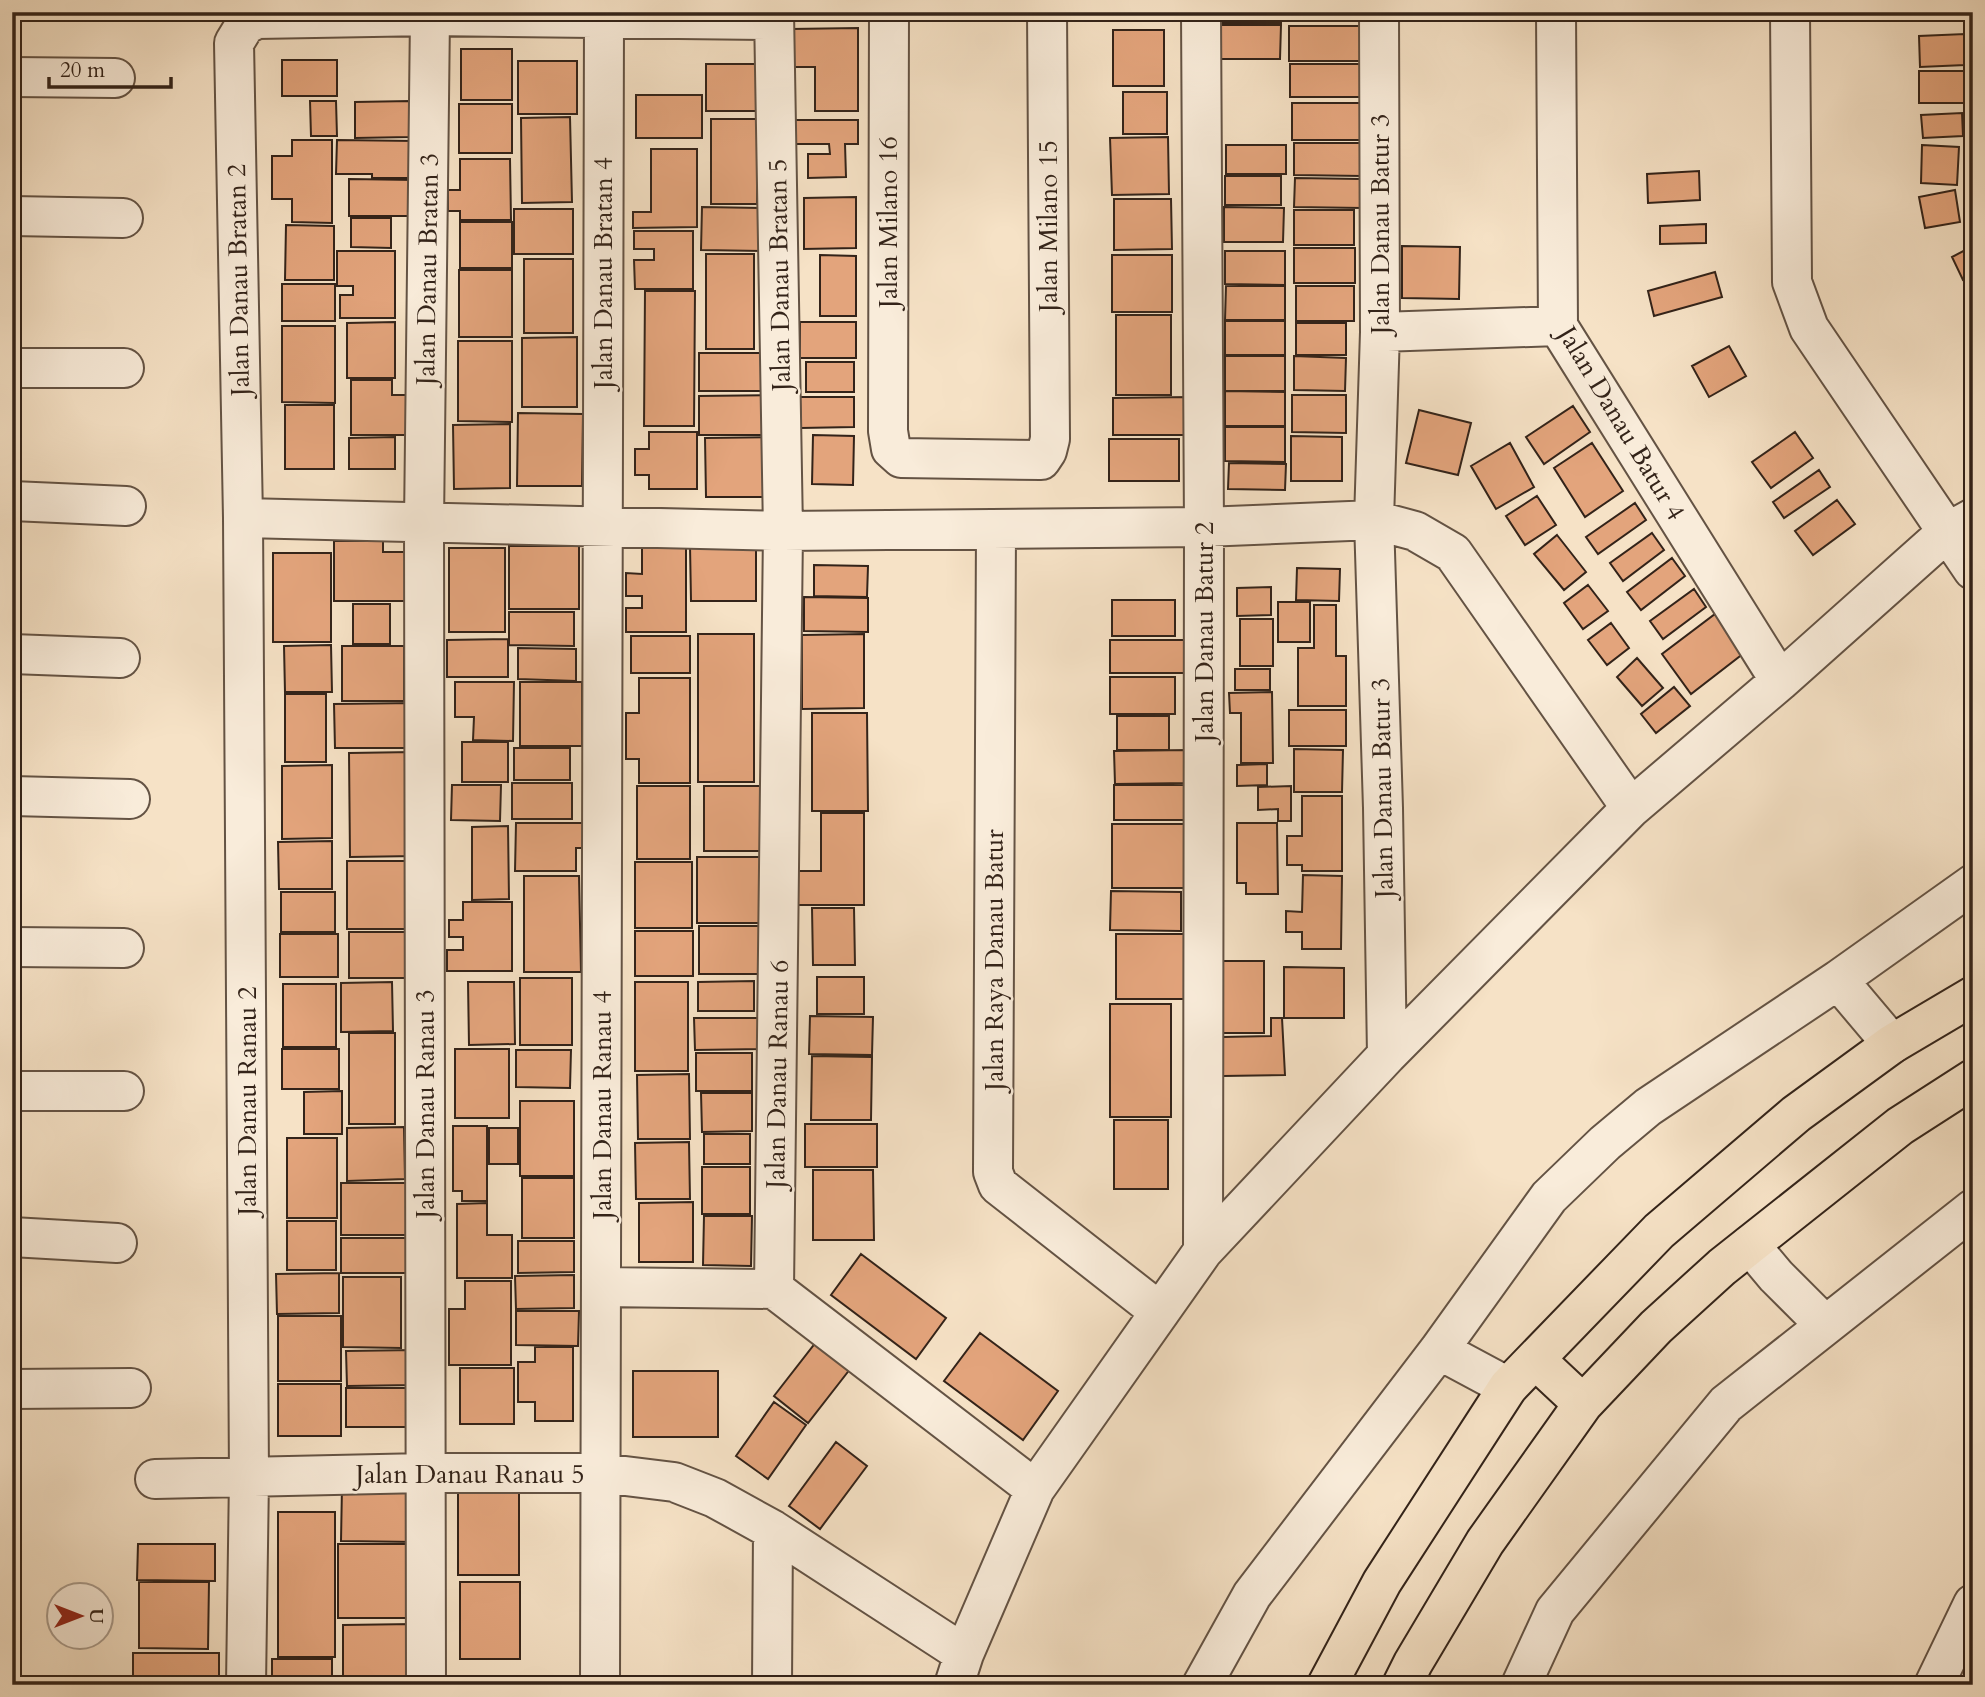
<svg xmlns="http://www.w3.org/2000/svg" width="1985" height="1697" font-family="Cardo,serif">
<rect width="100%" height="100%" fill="#f6e2c6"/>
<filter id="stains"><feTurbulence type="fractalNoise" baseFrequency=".00286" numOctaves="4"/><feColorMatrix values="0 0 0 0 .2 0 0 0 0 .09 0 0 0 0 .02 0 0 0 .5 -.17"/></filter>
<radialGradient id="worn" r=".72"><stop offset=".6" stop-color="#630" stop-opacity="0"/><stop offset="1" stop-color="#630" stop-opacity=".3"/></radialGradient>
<!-- building -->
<path fill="#e3a47c" stroke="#332319" stroke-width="2" d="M1118,12h46v4h-46z
M1221,12h60v11h-60z
M1291,12h68v5l-68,1z
M1917,12h41l1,3 -42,3z
M1221,25h60l-1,34h-59z
M1289,26h76v35h-76z
M858,28v83h-43v-44h-24v-38z
M1113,30h51v56h-51z
M1965,34v31l-45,2 -1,-31z
M461,49h51v51h-51z
M282,60h55v36h-55z
M518,61h59v53h-59z
M706,64h52v47h-52z
M1290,64h73v33h-73z
M1919,71h46l-1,32h-45z
M1123,92h44v42h-44z
M636,95h66v43h-66z
M310,101h26l1,35h-26z
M410,101l1,36 -56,1v-36z
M1292,103h70v37h-70z
M459,104h53v49h-53z
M1962,113l1,23 -40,2 -2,-23z
M570,117l2,85 -50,1 -1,-85z
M711,119h46v85h-46z
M791,120h67v24h-13l1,33 -38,1v-24h22l-1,-10h-38z
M1168,137l1,57 -57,1 -2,-57z
M292,140h40v83l-40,-1v-23h-20v-43h20z
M337,140l80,1 -1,37h-44v-4h-36z
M1294,143h68v33l-68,-1z
M1226,145h60v29h-60z
M1922,145l37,2 -2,38 -36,-2z
M651,149h46v78l-64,1v-16h18z
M460,159h50l1,61h-51v-9h-12v-21h12z
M1699,171l1,29 -52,3 -1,-29z
M1225,176h56v29h-56z
M1295,178l67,1v29l-68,-1z
M349,179l67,1v36h-67z
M1955,190l5,32 -35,6 -6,-31z
M856,197v51l-52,1v-51z
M1114,199h57l1,50 -58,1z
M702,207l60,1v43l-61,-1z
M1224,207l60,1 -1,34h-59z
M514,209h59v45h-59z
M1294,210h60v35h-60z
M351,218h40v30l-40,-1z
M460,222h52v46h-52z
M1706,224v19l-46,1v-18z
M286,225l48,1v54h-49z
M634,231h59v58h-58l-1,-29h20v-11h-20z
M1402,246l58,1 -1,52 -57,-1z
M1973,246v30l-10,4 -11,-23z
M1294,248h61v35h-61z
M337,251h58v67h-55v-23h13v-9h-16z
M1225,251h60v34l-60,-1z
M706,254h48v95h-48z
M820,255l36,1v60h-36z
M1112,255h60v57h-60z
M524,259h49v74h-49z
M459,270h53v67h-53z
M1715,272l7,25 -68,19 -6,-25z
M282,284h53v37h-53z
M1226,286h59v34h-60z
M1296,286h58v35h-58z
M645,291h50l-1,135h-50z
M1973,291v18l-8,-14z
M1116,315h55v80h-55z
M1225,321h60v34h-60z
M395,322v56h-48v-55z
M800,322h56v36h-56z
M1296,323h50v32h-50z
M282,326h53v77l-53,-1z
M577,337v70h-55v-69z
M458,341h54v81l-54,-1z
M1729,346l17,30 -37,21 -17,-31z
M699,353h78v38h-78z
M1225,356h60v35h-60z
M1294,356l52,2 -1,33 -51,-1z
M806,362h48v30h-48z
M351,380h41v15h27l-1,40h-67z
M1225,391l60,1v34h-60z
M777,395v40h-78v-39z
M1292,395h54v38l-54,-1z
M800,397h54v30l-53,1z
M1191,397v38h-78v-37z
M285,405h49v64h-49z
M1573,406l17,26 -46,32 -18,-27z
M1419,410l52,13 -13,52 -52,-12z
M518,413l65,1 -1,72h-65z
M510,424v64l-56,1 -1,-64z
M1225,427h60v35l-60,-1z
M649,432h48v57h-48v-14h-14v-26h14z
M1795,432l18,26 -42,30 -19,-26z
M813,435l41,1 -1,49 -41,-1z
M1291,436l51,1v44h-51z
M395,437v32h-46v-31z
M773,437l1,60h-68l-1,-59z
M1109,439h70v42h-70z
M1510,443l24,44 -38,22 -25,-43z
M1592,443l31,48 -38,26 -31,-49z
M1229,463l57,1 -1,26 -57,-1z
M1819,470l11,17 -46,31 -11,-16z
M1537,496l19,29 -31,20 -19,-29z
M1837,500l18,24 -42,31 -18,-24z
M1635,503l11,17 -48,34 -12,-17z
M1652,533l12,17 -41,31 -13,-18z
M1557,535l29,37 -22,18 -30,-36z
M334,541h49v11h31l1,49h-81z
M756,545v56h-65l-1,-55z
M509,546h70v63h-70z
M642,547l44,1v84h-60v-24h16v-12h-16v-23l16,1z
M449,548h56v84h-56z
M273,553h58v89h-58z
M1672,558l13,18 -44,34 -14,-18z
M814,565l54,1 -1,31 -53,-1z
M1297,568l43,1 -1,32 -43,-1z
M1588,585l20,26 -25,18 -19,-26z
M1271,587v28l-34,1v-28z
M1694,589l12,18 -43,32 -13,-18z
M804,597l64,1v34l-64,-1z
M1112,600h63v36h-63z
M1278,602h32v40h-32z
M353,604h37v40h-37z
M1314,605h22v51h10v50h-48v-58h16z
M509,612h65v34l-65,-1z
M1715,614l29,39 -53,41 -29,-40z
M1240,619h33v47h-33z
M1611,623l18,25 -22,17 -19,-25z
M698,634h56v148h-56z
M864,634v74l-62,1v-74z
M631,636h59v37h-59z
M508,639v38h-61v-37z
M1110,640h77v33h-77z
M331,645l1,47h-47l-1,-46z
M342,646h62v55h-62z
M518,648l58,1v32l-58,-2z
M1637,658l26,30 -21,18 -25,-29z
M1235,669h35v21h-35z
M1110,677h65v37h-65z
M639,678h51v105h-51v-24h-13v-46h13z
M455,682h59l-1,59 -40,-1 1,-23h-19z
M520,682h62v64h-62z
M1674,687l16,19 -34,27 -15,-19z
M1272,692l1,71h-32v-50h-11l-1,-20z
M285,694h41v68h-41z
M416,703v45h-81l-1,-44z
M1289,710h57v36h-57z
M812,713h55l1,98h-56z
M1117,716h52v34h-52z
M462,742h46v40h-46z
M514,748h56v32h-56z
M1294,749l49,1 -1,42h-48z
M1189,750v33l-74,1 -1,-33z
M414,752l2,104 -66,1 -1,-104z
M1267,764v21l-30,1v-21z
M332,765v73l-50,1v-73z
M512,783h60v36h-60z
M452,785h49l-1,36 -49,-1z
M1114,785h70v35h-70z
M637,786h53v73h-53z
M704,786h62v65h-62z
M1291,786v35h-13v-12l-20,1v-23z
M1302,796h40v75h-40v-6h-15v-29h15z
M821,813h43v92h-68l-1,-34h26z
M516,823h77v25h-17v23h-61z
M1237,823h40l1,71h-32v-11h-9z
M1112,824h73v64h-73z
M508,826l1,73 -37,1v-73z
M332,841v48h-53l-1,-47z
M697,857h67v66h-67z
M347,861h68v68h-68z
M635,862h57v66h-57z
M1303,875l39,1 -1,73h-39v-17h-16v-21l16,1z
M524,876h55l2,96h-57z
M1111,891l70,1v39l-71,-1z
M281,892h54v40h-54z
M463,902h49v69h-65v-21h16v-13h-14v-17h14z
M812,908h42l1,57h-42z
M699,926h70v48h-70z
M635,931h58v45h-58z
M349,932h62v46h-62z
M280,934h58v43h-58z
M1116,934h74v65h-74z
M1222,961h42v72h-41z
M1284,967l60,1v50h-60z
M817,977h47v37h-47z
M520,978h52v67h-52z
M754,981v30h-56v-29z
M392,982l1,49 -52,1v-49z
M468,982h46l1,62 -46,1z
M635,982h53v89h-53z
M283,984h53v63h-53z
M1110,1004h61v113h-61z
M810,1016l63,1 -1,38 -63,-1z
M694,1018h68l1,31 -68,1z
M1271,1018h11l3,57 -62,1v-39l48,-1z
M349,1033h46v91h-46z
M282,1049h57v40h-57z
M455,1049h54v69h-54z
M516,1050h55l-1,38 -54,-1z
M696,1053h56v38h-56z
M812,1056l60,1 -1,63h-60z
M689,1074l1,65h-52l-1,-64z
M342,1091v43h-38v-42z
M701,1093h51v38l-50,1z
M520,1101h54v75h-54z
M1114,1120h54v69h-54z
M805,1124h72v43h-72z
M453,1126h34v75h-25v-10h-9z
M404,1127l1,52 -58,2v-53z
M489,1128h29v36h-29z
M704,1134h46v30h-46z
M287,1138h50v80h-50z
M689,1142l1,57h-54l-1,-56z
M702,1167h48v47h-48z
M813,1170h60l1,70h-61z
M522,1178h52v60h-52z
M341,1183h69v52h-69z
M693,1202v60h-54v-59z
M487,1203v32h25v43h-55v-74z
M704,1216h48l-1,50 -48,-1z
M287,1221h49v49h-49z
M341,1238h69v35h-69z
M518,1241h56v31l-56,1z
M861,1254l85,64 -30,41 -85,-64z
M339,1273v40l-62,1 -1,-40z
M574,1275v33l-58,1 -1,-33z
M343,1277h58v71l-58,-1z
M465,1281h46v84h-62v-56h16z
M516,1311h63l-1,35 -62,-1z
M278,1316h63v65h-63z
M980,1333l78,58 -35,49 -79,-59z
M820,1337l34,27 -46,59 -34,-27z
M535,1347h38v74h-38v-19h-17v-40h17z
M415,1350v35l-68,1 -1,-35z
M460,1368h54v56h-54z
M633,1371h85v66h-85z
M278,1384h63v52h-63z
M346,1388h69v39h-69z
M774,1402l32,23 -38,54 -32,-23z
M836,1442l31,24 -47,63 -31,-23z
M342,1486l74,1v55l-75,-1z
M458,1487h61v88h-61z
M278,1512h57v145h-57z
M138,1544h77v37l-78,-1z
M338,1544h72v74h-72z
M139,1582h70l-1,67 -69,-1z
M460,1582h60v77h-60z
M414,1624v61h-71v-60z
M133,1653h86v32h-86z
M272,1659h60v26h-60z"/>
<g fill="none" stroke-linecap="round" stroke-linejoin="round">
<defs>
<path id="minor" d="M774,12l9,519 -9,758 261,200
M889,12l-1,419 3,18 10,9 140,2 6,-9 3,-12 -3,-427
M1201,12l3,515 -1,724
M1379,12l1,320 -6,188 9,288 4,247
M1556,12l2,314 222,355
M1790,12l2,270 17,46 164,242
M12,77l103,1
M12,216l111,2
M1380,332l178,-6
M12,368h112
M12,501l114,5
M243,518l540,13 421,-4 170,-7 41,11 38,22 178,255
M996,529l-3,643 5,13 162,127
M12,654l108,4
M12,796l118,3
M12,947l112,1
M1838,980l54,64
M12,1091h112
M12,1237l105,6
M1750,1245l26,31 49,49
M601,1287l173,2
M1439,1350l69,37
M12,1389l119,-1
M155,1479l270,-6h176l73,9 41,16 58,32 191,124
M246,1685l3,-208 -6,-959 -9,-475 11,-18 12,-6 173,-3 344,4
M426,1685l-2,-1162 6,-507
M600,1685l4,-1666 -3,-7
M772,1685l1,-155
M954,1685l10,-31 71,-165 168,-238 184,-196 244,-247 149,-127 166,-148 27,-15
M1202,1685l50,-90 187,-245 110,-153 56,-54 43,-36 190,-127 135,-96
M1521,1685l34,-74 171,-207 247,-195
M1934,1685l39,-81"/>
<path id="major" d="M1535,1359l48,45
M1327,1685l55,-103 126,-195 151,-156 137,-117 96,-70 81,-48
M1402,1685l11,-22 72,-121 98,-138 73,-77 66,-60 178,-141 73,-47"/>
</defs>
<!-- minor casing -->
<use href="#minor" stroke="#645344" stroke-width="42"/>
<!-- major casing -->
<use href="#major" stroke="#332319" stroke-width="42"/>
<!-- minor -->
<use href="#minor" stroke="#f9ecda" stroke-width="38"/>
<!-- major -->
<use href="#major" stroke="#f6e2c6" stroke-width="38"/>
</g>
<g text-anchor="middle" stroke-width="5" stroke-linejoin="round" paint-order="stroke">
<!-- street labels -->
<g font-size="26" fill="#332319" stroke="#f9ecda">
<text transform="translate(888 222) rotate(-90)" y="9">Jalan Milano 16</text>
<text transform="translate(1380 224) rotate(-90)" y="9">Jalan Danau Batur 3</text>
<text transform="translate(1048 226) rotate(-90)" y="9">Jalan Milano 15</text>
<text transform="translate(427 269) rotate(-89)" y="9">Jalan Danau Bratan 3</text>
<text transform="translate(603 273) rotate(-90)" y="9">Jalan Danau Bratan 4</text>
<text transform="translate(779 275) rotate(-91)" y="9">Jalan Danau Bratan 5</text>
<text transform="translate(238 280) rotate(-91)" y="9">Jalan Danau Bratan 2</text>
<text transform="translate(1622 423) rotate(59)" y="9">Jalan Danau Batur 4</text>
<text transform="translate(1204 632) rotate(-90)" y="9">Jalan Danau Batur 2</text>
<text transform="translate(1382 788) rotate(-91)" y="9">Jalan Danau Batur 3</text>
<text transform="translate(994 960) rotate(-90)" y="9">Jalan Raya Danau Batur</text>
<text transform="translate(777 1074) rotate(-89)" y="9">Jalan Danau Ranau 6</text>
<text transform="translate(247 1101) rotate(-90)" y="9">Jalan Danau Ranau 2</text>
<text transform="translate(425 1104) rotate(-90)" y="9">Jalan Danau Ranau 3</text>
<text transform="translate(602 1105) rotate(-90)" y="9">Jalan Danau Ranau 4</text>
<text x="470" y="1483">Jalan Danau Ranau 5</text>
</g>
</g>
<!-- margin -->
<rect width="1985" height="1697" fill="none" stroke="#f6e2c6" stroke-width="42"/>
<rect x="14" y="14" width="1957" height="1669" fill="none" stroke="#332319" stroke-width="3.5"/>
<rect x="21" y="21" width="1943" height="1655" fill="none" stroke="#332319" stroke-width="2"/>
<!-- north arrow -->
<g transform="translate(80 1616) rotate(90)"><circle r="33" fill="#f9ecda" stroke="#aa9c8d" stroke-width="2"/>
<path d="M0-5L12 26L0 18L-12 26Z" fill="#8f2418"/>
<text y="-10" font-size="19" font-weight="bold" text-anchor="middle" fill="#332319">U</text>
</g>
<!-- scale -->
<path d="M49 77v10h122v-10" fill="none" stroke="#332319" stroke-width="3.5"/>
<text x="60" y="77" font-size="21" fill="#332319" stroke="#f9ecda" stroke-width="5" paint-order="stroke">20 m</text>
<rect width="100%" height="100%" filter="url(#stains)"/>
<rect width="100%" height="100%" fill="url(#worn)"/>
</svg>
